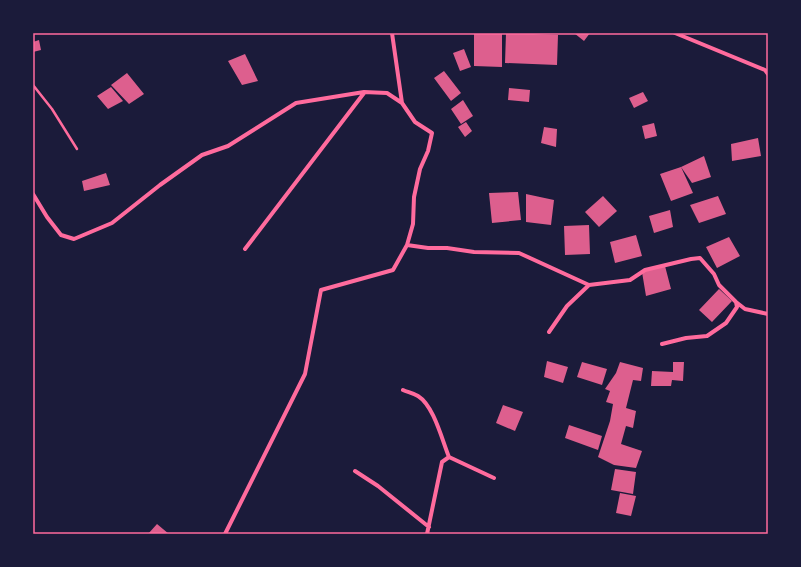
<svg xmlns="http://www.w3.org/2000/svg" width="801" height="567" font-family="'Noto Sans',sans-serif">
<rect width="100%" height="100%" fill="#1b1b3a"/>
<!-- building -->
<path fill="#dd5f8e" d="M474,33h28v34l-28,-1z
M506,33l52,2 -1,30 -52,-2z
M574,33h16l-6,8z
M39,40l2,10 -8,2v-10z
M464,49l7,18 -11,4 -7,-18z
M245,54l13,27 -16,4 -14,-24z
M444,71l17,22 -10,8 -17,-23z
M127,73l17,21 -15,10 -18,-19z
M111,87l12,14 -15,8 -11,-13z
M509,88l21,2 -1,12 -21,-2z
M643,92l5,9 -14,7 -5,-10z
M463,100l10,16 -12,8 -10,-15z
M466,122l6,9 -7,6 -7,-10z
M654,123l3,13 -12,3 -3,-13z
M544,127l13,2 -1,18 -15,-4z
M758,138l3,18 -29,5 -1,-17z
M704,156l7,21 -19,6 -11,-16 12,26 -22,8 -11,-27 21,-7z
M106,173l4,12 -26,6 -2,-10z
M518,192l3,28 -29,3 -3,-30z
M526,194l28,6 -3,25 -25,-3z
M603,196l14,15 -18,16 -14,-15z
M718,196l8,18 -27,9 -9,-18z
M670,210l3,17 -19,6 -5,-17z
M589,225l1,29 -25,1 -1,-29z
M636,235l6,21 -27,7 -5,-21z
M729,237l11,19 -23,12 -11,-21z
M665,266l6,23 -25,7 -4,-24z
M719,289l13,12 -20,21 -13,-12z
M547,361l21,6 -5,16 -19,-6z
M582,362l25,7 -5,16 -25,-8z
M620,362l23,6 -2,13 -8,-1 -7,28 10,3 -3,17 -7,-2 -5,18 21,7 -6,17 -22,-3 -16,-8 12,-36 3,-17 -7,-2 4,-11 -5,-2 11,-16z
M673,362h11l-1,19 -11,-1 -1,6h-20l1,-15 21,1z
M503,405l20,7 -8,19 -19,-8z
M569,425l33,11 -4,14 -33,-12z
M615,469l21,3 -3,22 -22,-4z
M620,493l16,3 -5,20 -15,-3z
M157,524l12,10h-21z"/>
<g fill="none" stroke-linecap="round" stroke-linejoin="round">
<!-- path -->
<path stroke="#ff6b9d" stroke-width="2.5" d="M33,85l19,24 25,40"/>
<!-- minor -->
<path stroke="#ff6b9d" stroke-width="4" d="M392,33l10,70 13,19 17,11 -4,18 -8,18 -6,28 -1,27 -6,21 21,3h19l27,4 45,1 70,32 41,-5 15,-10 46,-11 9,-1 14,16 5,11 17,17 9,7 23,5
M675,33l90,37 3,4
M33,194l14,23 14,18 13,4 38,-16 48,-38 42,-30 26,-9 68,-43 68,-11 23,1 15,10
M245,249l119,-156
M549,332l18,-26 22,-21
M662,344l24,-6 21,-2 19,-13 11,-16 -1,-5
M403,390c4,2 10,3 15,6 16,10 24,44 31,61
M355,471l23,15 51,41
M225,534l80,-160 16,-84 72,-20 14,-25
M427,534l15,-72 7,-5 45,21"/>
</g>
<!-- border -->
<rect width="801" height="567" fill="none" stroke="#1b1b3a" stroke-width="68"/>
<rect x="34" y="34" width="733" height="499" fill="none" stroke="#ff6b9d" stroke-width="1.5"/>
</svg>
